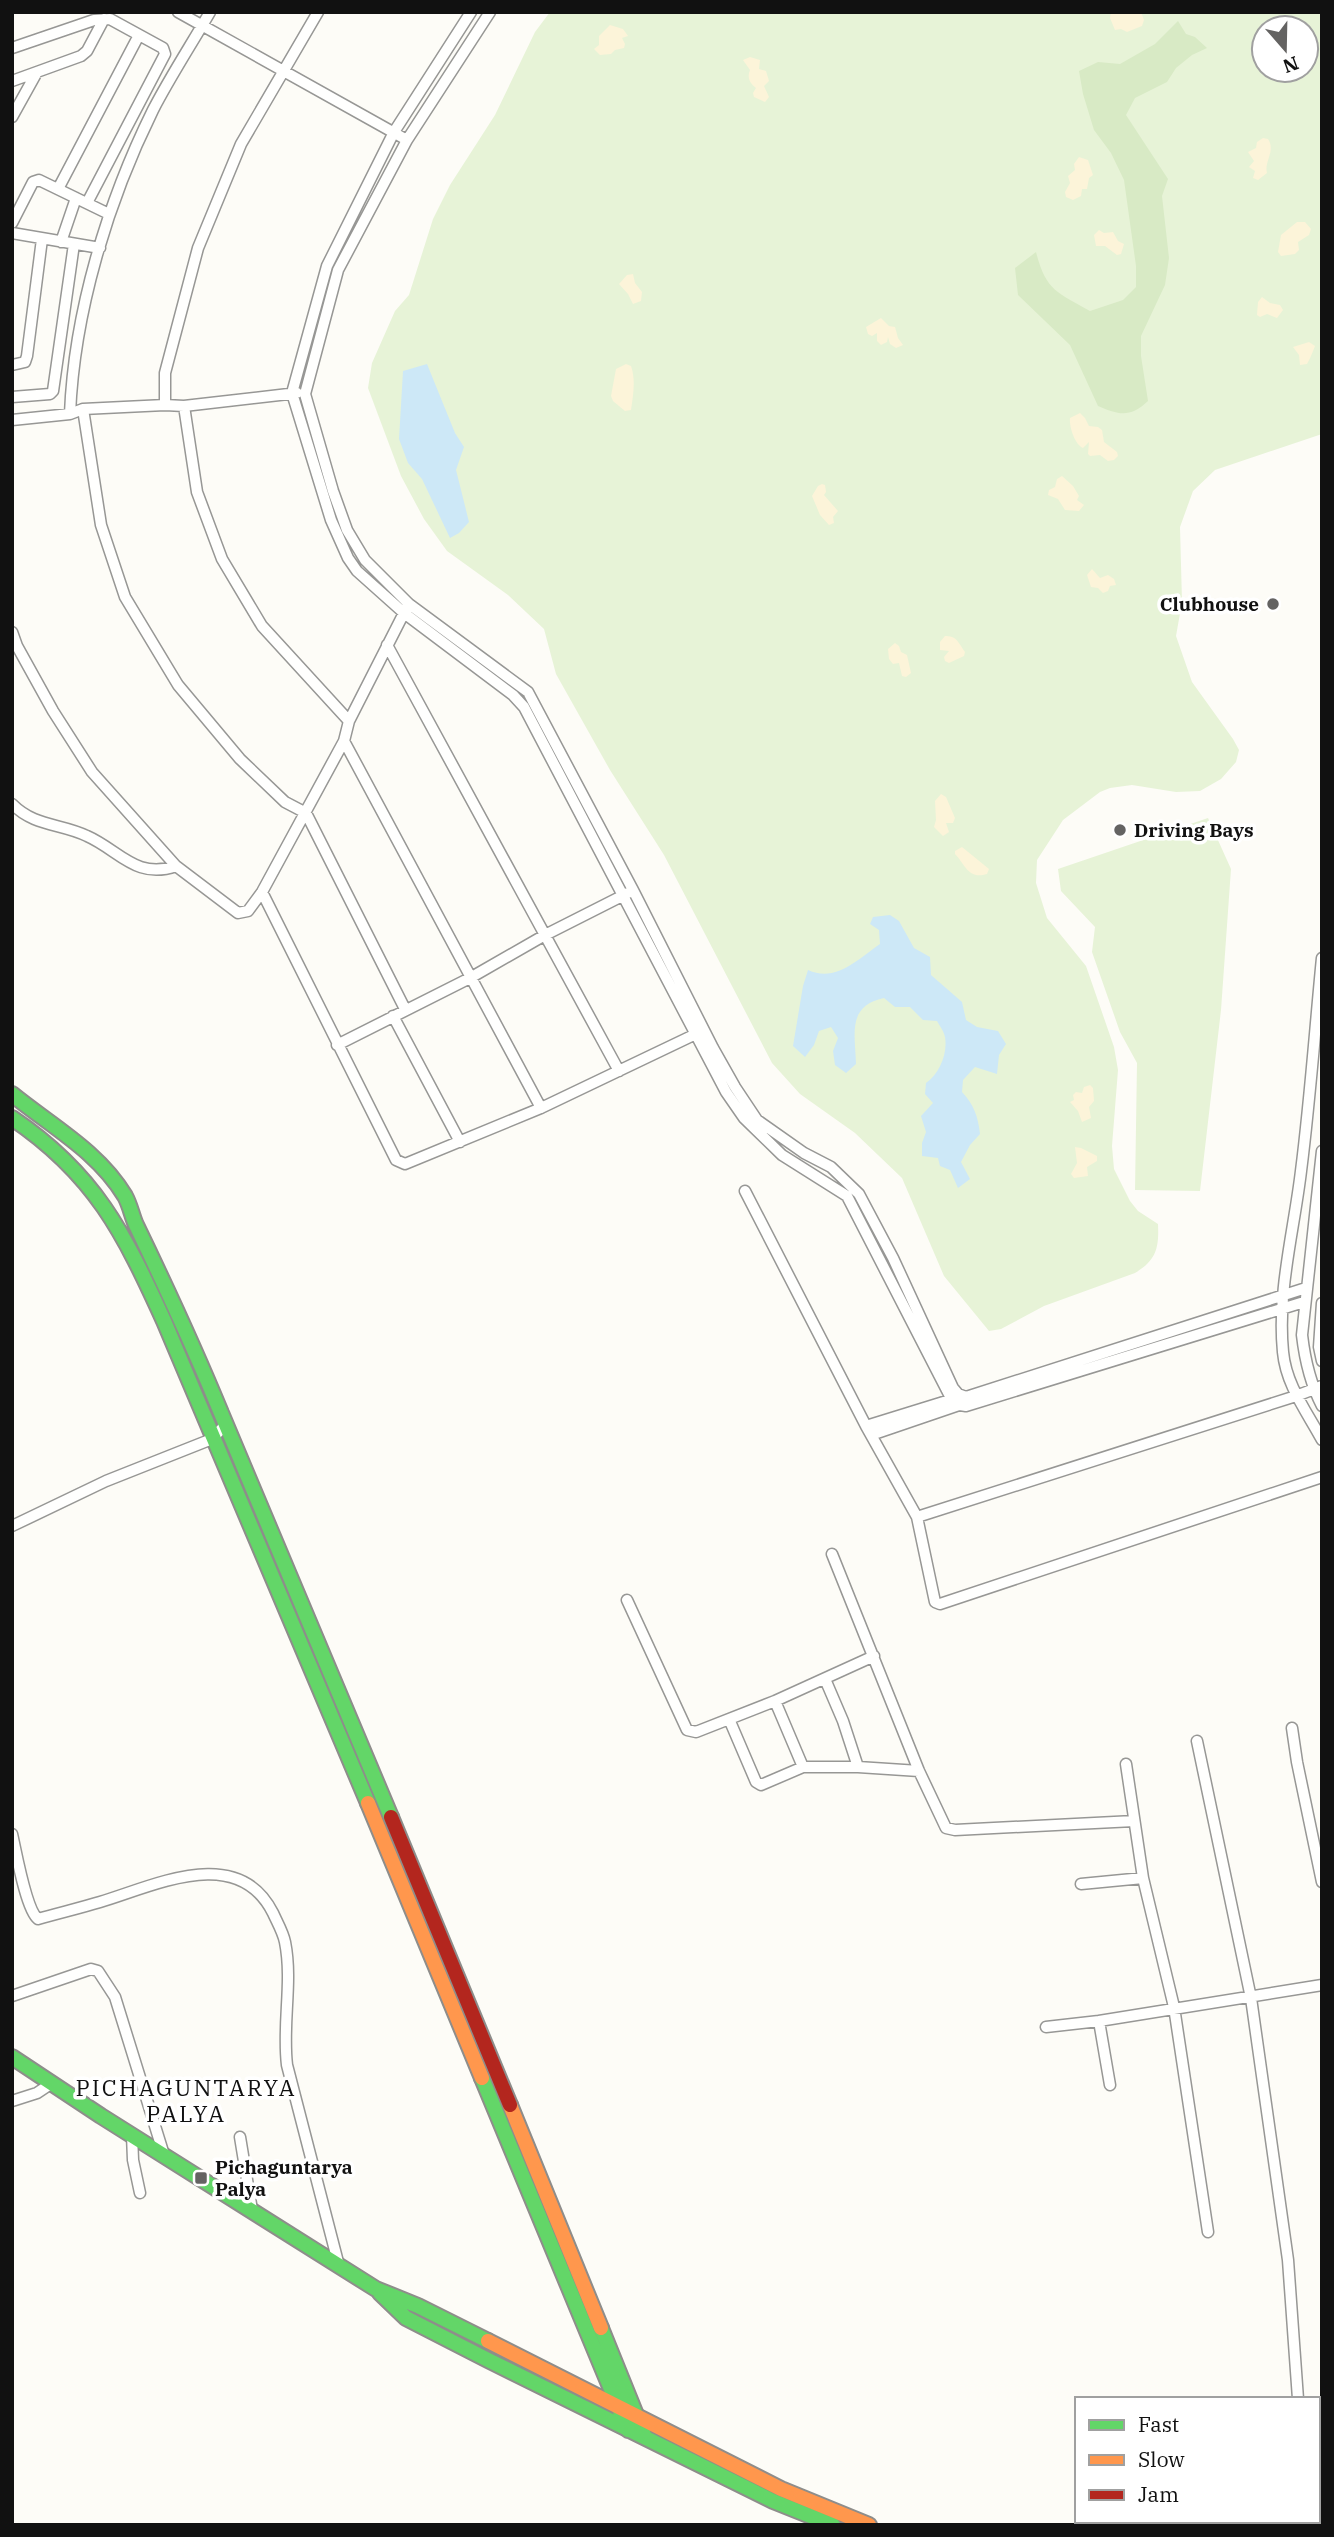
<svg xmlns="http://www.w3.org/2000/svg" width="1334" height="2537" font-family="'IBM Plex Serif',serif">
<rect width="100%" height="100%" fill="#fdfcf7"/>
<!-- green -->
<path fill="#e7f3d7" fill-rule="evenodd" d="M550,12h772v422l-107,36 -22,21 -13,36 2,75 -6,34 16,46 41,57 6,11 -3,12 -15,17 -21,12 -24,1 -44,-7 -22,3 -10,4 -37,28 -26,40 -1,23 11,35 39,48 28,81 4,23 -6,76 2,23 16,32 8,10 20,13c1,23 -1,36 -23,49l-91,33 -43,23 -12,2 -45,-55 -42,-98 -47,-45 -55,-39 -28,-31 -108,-208 -54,-85 -54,-96 -12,-45 -36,-34 -61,-44 -23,-32 -23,-43 -33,-88 4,-25 23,-52 14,-16 24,-76 17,-34 45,-70 40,-83zM1264,28h42v42h-42z
M1208,818l23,51 -10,141 -21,181 -65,-1 2,-127 -17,-31 -28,-80 3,-25 -34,-36 -3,-22z"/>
<!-- forest -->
<path fill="#d8eac5" d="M1178,21l8,13 9,3 12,11 -15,7 -16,13 -9,14 -32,16 -9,17 42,64 -6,17 7,62 -4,27 -24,51v20l7,45c-18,17 -29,14 -50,5l-28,-61 -52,-50 -3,-27 21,-16c10,39 21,40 54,59l33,-11 13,-13v-21l-12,-86 -13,-27 -17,-23 -11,-36 -4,-23 19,-9 22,2 35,-20z"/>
<!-- sand -->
<path fill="#fcf4d9" d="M1111,12h30l3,8 -2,6 -15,6 -6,-3 -6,1 -5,-12z
M610,25l13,4 5,7 -6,2 3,6 -1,4 -9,2 -4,4 -11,1 -6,-6 5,-4v-9z
M750,57l10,3 -1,9 7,2 3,10 -5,5 5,11 -4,5 -11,-5 -1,-4 3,-5c-7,-5 -9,-11 -6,-18l-7,-10z
M1263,138l5,1c8,12 -4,22 -1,34l-9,7 -5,-2 2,-7 -6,-4 5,-6 -6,-9 8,-4 1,-6z
M1079,157l9,3 5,15 -4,3 -2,11h-5l-1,7 -8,4 -7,-3 -1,-5 5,-9 -2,-7 7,-6 -1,-6z
M1297,222h8l6,7 -2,6 -11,7 1,8 -4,4 -14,2 -3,-4 3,-17z
M1099,230l5,3 9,-1 5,9 6,3 -3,10 -4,1 -12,-9h-9l-2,-11z
M633,274l2,9 7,9 -1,9 -8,3 -5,-10 -9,-10 8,-9z
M1262,297l8,6 10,2 3,5 -6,8 -10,-4 -7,3 -3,-2 1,-13z
M881,318l8,8 6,1 3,11 5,7 -7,3 -6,-4 -2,-7 -1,5 -6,3 -4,-4v-8l-5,3 -4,-2 -2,-7z
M1309,342l6,4c-2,5 -5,13 -8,18l-7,1 -1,-10 -6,-8z
M626,364l5,2c5,14 2,30 0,44l-6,1 -12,-10 -2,-5 5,-27z
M1080,413l5,5 4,8 9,1 4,3 2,12 13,10 1,4 -4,4 -6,1 -8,-6 -10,1 -2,-2 1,-12 -6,6c-8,-3 -14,-21 -13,-30z
M1062,476l11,10 6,10 -2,4 7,5 -5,6 -14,-1 -7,-11 -10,-4 1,-5 6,-3 2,-8z
M822,484l3,1 1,7 -2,3 14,16 -5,6 1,6 -5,2 -9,-10 -8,-19 6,-10z
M1092,569l8,9 8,-3 6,4 2,6 -6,1 -2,5 -5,2 -5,-5 -7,-1 -4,-12z
M945,636c12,-1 14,8 20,16l-1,4 -15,7 -4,-2 -1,-4 5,-6 -9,-1v-8z
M895,643l4,3 2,6 6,3 4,18 -5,4 -4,-1 -3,-13 -6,1 -4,-5 -1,-10z
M941,794l5,3 9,21 -2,5h-7l3,9 -6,4 -9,-9 2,-7 -1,-19z
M962,847l27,22 -2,5c-19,6 -22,-10 -32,-20v-3z
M1090,1085l3,3 1,13 -5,6 2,11 -9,4 -4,-11 -8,-9 4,-2 -1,-5 3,-3 6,1 2,-6z
M1075,1147l6,1 16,8v5l-10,6 1,9 -14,2 -3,-4 6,-11z"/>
<!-- water -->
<path fill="#cde8f7" d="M427,364l28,69 9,14 -8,23 13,52 -10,11 -9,5 -28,-59 -14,-16 -9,-24 4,-68z
M890,915l9,6 15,27 16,9 1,18 31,27 4,18 11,7 21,4 8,13 -7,11 -2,19 -22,-7 -12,13 -1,12c12,13 16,24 18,42l-10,11 -9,17 9,17 -12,9 -8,-18 -10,-4 -2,-8 -16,-2v-13l4,-11 -5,-16 12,-13 -8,-9 1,-11c13,-9 22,-29 19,-46 -1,-5 -5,-11 -8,-16l-14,-1 -13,-13h-15l-11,-9c-37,8 -29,35 -28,66l-10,9 -11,-8 -2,-14 5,-13 -7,-11 -12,4 -5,14 -9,12 -12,-11 10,-60 5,-16c28,13 50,-11 72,-26l-1,-14 -9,-6 3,-7z"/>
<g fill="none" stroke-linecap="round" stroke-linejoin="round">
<defs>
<path id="street" d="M178,12l229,128
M471,12l-77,120 -67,134 -35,127 39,127 17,38 9,13 47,42 109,82 11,12 202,385 18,26 38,37 65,41 107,208 12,2 338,-104
M490,12l-83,128 -69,130 -33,124 28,97 14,39 18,30 44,44 119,88 105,198 80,158 22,39 22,33 47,33 27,14 28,27 34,64 60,130 5,6 8,3 340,-109
M12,48l82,-28 16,-1 53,29 2,6 -78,149
M12,81l69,-25 6,-5 17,-32
M12,117l25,-45
M58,189l81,-154
M12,223l21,-41 6,-2 70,34
M12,233l88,15
M61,242l15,-44
M12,365l13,-3 2,-6 15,-117
M12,397l38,-3 3,-3 21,-147
M165,405v-32l33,-125 43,-104 77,-132
M184,406l13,86 25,67 40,67 87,95
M83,409l18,116 24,72 53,88 62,74 45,43 21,11 99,196
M70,414c4,-102 38,-213 83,-304 17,-33 38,-65 57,-98
M12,420l58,-6 13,-5 82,-4 19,1 113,-13
M12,632l5,14 36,65 39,61 84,94 62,47 10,-2 14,-19 82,-151 5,-20 58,-114
M387,645l232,426
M344,741l197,367
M12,804c23,23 48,19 75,32 32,14 49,44 89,30
M262,892l134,268 9,4 136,-56 157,-75
M1322,958c-7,71 -12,143 -21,213 -7,60 -24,120 -18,181 3,33 24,60 39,88
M393,1016l67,126
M337,1045l133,-67 75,-43 83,-42
M1322,1151l-20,184c3,26 8,48 20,71
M745,1191l121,235 51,91 18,85 5,2 382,-127
M1322,1303l-3,44 3,14
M866,1426l84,-26 5,-3
M871,1435l88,-30
M917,1517l379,-121 26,-10
M12,1526l94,-45 106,-42 14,-15
M832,1554l87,217 27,57 9,2 179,-9
M627,1600l60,130 9,2 79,-31 99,-45
M825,1679l18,42 15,46
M775,1701l28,66
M729,1719l27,63 5,3 42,-18h55l61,4
M1292,1728l5,34 25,120
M1197,1741l54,257 37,262 10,139
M1126,1764l17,114 31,129 34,225
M12,1834c4,17 14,76 26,85 21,-6 42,-11 62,-17 54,-16 138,-59 173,11 4,9 10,19 12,29 8,40 -3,82 2,123l52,201
M1081,1884l62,-6
M12,1996l79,-27 7,2 17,26 49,158
M1099,2021l11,64
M1046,2027l53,-6 223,-36
M12,2101l25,-8 15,-10
M132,2135l1,25 7,33
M240,2137l12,73
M1307,2521v4"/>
<path id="fast" d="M12,1094c39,32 86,57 113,102 5,9 7,20 11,29 30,62 59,125 85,188 57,135 114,270 170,404
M12,1118c83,56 112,115 152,203l204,482
M12,2057l89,59 275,173 42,17 70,35
M482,2078l146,352
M380,2293l26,25 82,42 285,141 60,24
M601,2328l44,109"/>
<path id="slow" d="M368,1803l114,275
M510,2105l91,223
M488,2341l293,148 88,36"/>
<path id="jam" d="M391,1817l119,288"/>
</defs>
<!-- street casing -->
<use href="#street" stroke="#979795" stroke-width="13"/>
<!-- fast casing -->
<use href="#fast" stroke="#8e8d8b" stroke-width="18"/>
<!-- slow casing -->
<use href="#slow" stroke="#8e8d8b" stroke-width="18"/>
<!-- jam casing -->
<use href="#jam" stroke="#8e8d8b" stroke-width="18"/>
<!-- street -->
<use href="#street" stroke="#fffffe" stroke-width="10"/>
<!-- fast -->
<use href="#fast" stroke="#63d668" stroke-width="14"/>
<!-- slow -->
<use href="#slow" stroke="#ff974d" stroke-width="14"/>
<!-- jam -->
<use href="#jam" stroke="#b3261e" stroke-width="14"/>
</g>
<!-- markers -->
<g fill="#646362" stroke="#fff" stroke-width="2.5">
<circle cx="1273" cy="604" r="7"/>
<circle cx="1120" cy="830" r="7"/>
<rect x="194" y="2171" width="14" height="14" rx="3.5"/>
</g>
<g text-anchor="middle" stroke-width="7" stroke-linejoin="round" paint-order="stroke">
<!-- poi labels -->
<g font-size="19" font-weight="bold" fill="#111" stroke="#fff" text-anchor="start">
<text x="1259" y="611" text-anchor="end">Clubhouse</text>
<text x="1134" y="837">Driving Bays</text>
<text x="215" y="2174">Pichaguntarya<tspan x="215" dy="22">Palya</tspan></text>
</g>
<!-- quarter labels -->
<g font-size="23" letter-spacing="2" fill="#111" stroke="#fff">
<text x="186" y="2096">PICHAGUNTARYA<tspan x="186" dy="26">PALYA</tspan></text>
</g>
</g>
<!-- border -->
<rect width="1334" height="2537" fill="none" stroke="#111111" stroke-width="28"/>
<!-- legend -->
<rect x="1075" y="2397" width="245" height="126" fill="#ffffff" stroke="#a0a0a0" stroke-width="2"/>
<rect x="1089" y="2420" width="35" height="10" fill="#63d668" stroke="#a0a0a0" stroke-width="2"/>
<text x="1138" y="2432" font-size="21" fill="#111111">Fast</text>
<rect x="1089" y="2455" width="35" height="10" fill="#ff974d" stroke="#a0a0a0" stroke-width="2"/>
<text x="1138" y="2467" font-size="21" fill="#111111">Slow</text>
<rect x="1089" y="2490" width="35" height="10" fill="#b3261e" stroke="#a0a0a0" stroke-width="2"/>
<text x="1138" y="2502" font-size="21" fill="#111111">Jam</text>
<!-- north arrow -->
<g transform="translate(1285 49) rotate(160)"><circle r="33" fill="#ffffff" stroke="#a0a0a0" stroke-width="2"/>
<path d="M0-5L12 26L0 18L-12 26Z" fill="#646362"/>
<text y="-10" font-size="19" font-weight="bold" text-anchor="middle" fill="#111111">N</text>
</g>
</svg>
